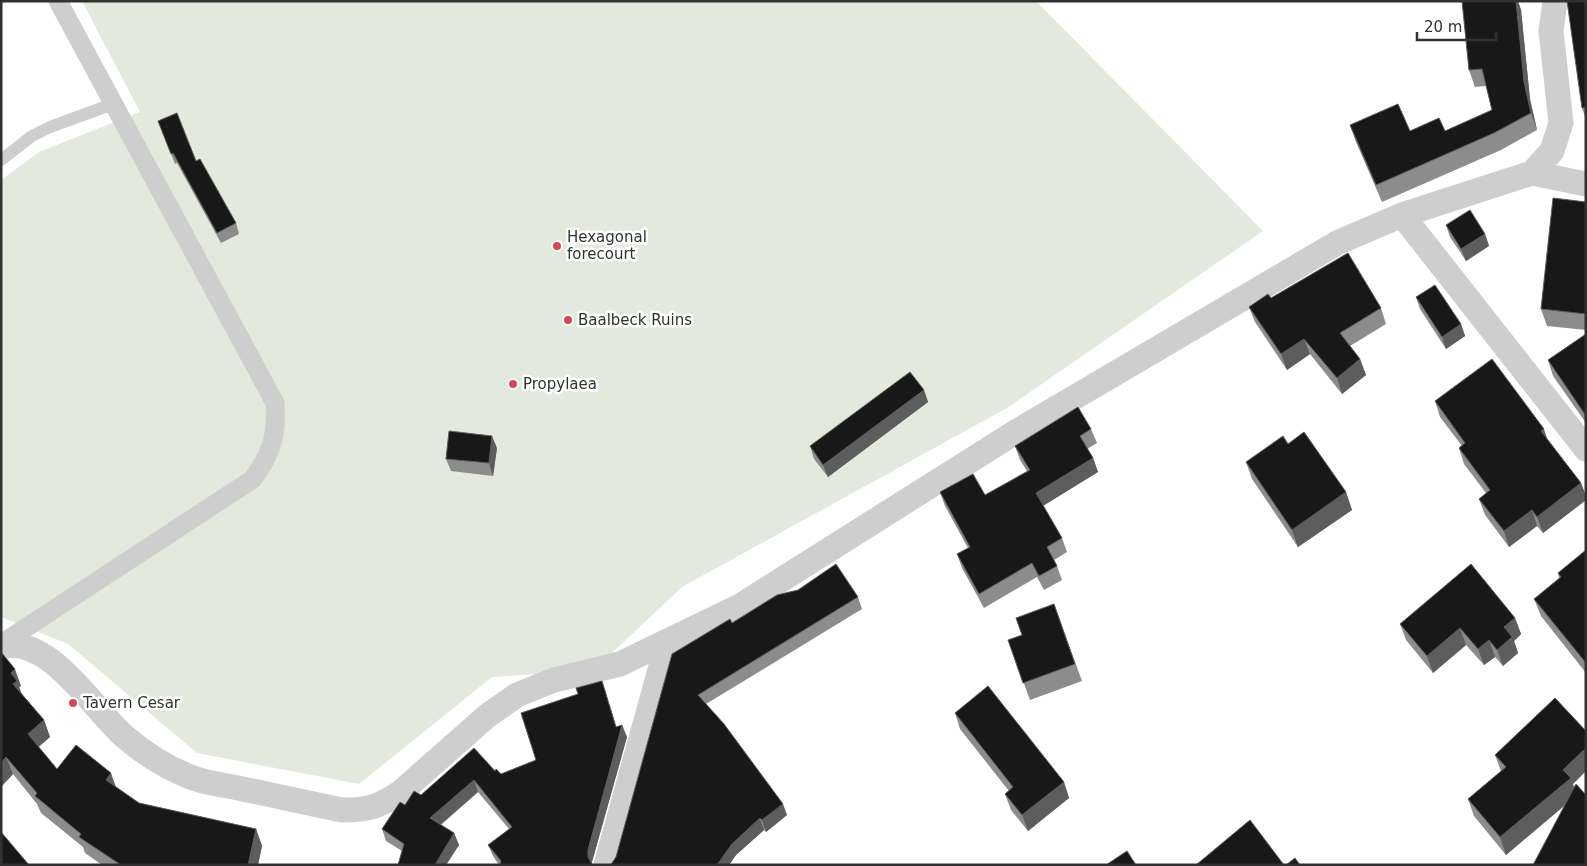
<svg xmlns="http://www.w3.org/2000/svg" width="1587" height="866" font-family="'DejaVu Sans',sans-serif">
<rect width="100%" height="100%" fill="#fff"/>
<!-- green -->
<path fill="#e4e9de" d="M82,1h954l227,230 -256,177 -325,179 -88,83 -102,7 -133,107 -162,-31 -129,-109 -67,-27v-437l38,-28 101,-40z"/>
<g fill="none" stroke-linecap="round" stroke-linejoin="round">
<!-- service -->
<path stroke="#cecece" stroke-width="12" d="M1,160l31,-24 18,-9 63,-23"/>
<!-- pedestrian -->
<path stroke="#cecece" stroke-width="19" d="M1,644l252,-165c19,-27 24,-43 22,-76l-217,-402"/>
<!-- minor -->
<path stroke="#cecece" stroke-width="25" d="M1532,173l54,11
M1402,215l184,234
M1,647c49,-13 93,64 124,90 20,17 44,32 68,41 14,5 30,7 45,10 35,7 69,15 104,22 26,0 37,-3 59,-18l86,-76 30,-21 37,-15 66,-16 120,-58 274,-173 323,-190 65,-28 130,-42 20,-22 9,-28 -10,-92 4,-30
M606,865l62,-224"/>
</g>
<!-- wall -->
<path fill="#8c8c8c" d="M1462,1h56l3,9 9,89 7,31 -36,20 -119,52 -26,-60 -6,-17 60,6h35l47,-21 -6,-24 -11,1 -6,-17z
M1586,1v118l-4,-11z
M158,121l38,40 40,62 3,11 -18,9 -44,-80 -2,1z
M1586,202v128l-39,-4 -6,-17z
M1446,225l39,9 4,12 -23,15 -16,-24z
M1416,297l45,27 4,12 -19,13 -26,-40z
M1271,298l110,10 5,16 -36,22 10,13 6,16 -24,19 -32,-40 -23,16 -32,-48 -6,-15z
M1586,334v89l-33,-47 -5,-16z
M924,390l4,12 -100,75 -14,-18 -4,-13z
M1435,401l112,38 34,44 5,13v4l-43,33 -6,-7 -28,21 -24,-32 -6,-16 7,-6 -22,-29 -5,-16 3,-2 -22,-29z
M1091,429l6,14 -10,6 6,9 5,14 -55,34 19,32 5,14 -13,8 3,6 5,14 -18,10 -7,-13 -53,31 -22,-40 -5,-14 11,-6 -23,-42 -5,-14 45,3 42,-24 -7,-11 -5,-14z
M1288,444l58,48 6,18 -54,37 -46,-68 -6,-17z
M497,448l-4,28 -42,-5 -5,-12z
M1586,550v123l-45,-57 -7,-17 25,-21 -1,-5z
M858,597l4,12 -156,95 81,111 -21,17 -2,-2 -28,25 -7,10h-119l2,-2 4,-6 116,-234z
M1054,604l28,77 -52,19 -22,-60 14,-5z
M1515,618l6,16 -7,7 4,12 -15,13 -8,-9 -11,8 -18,-20 -33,28 -27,-33 -6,-16z
M1,652l20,34 -2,1 2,6 23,27 6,17 -12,10 19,22 59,18 23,16 117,26 6,17 -4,19h-156l-17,-12 -2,-6 -42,-34 -4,-9 -24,-30 -12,13z
M602,681l14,46 6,-2 5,12 -35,125v2l2,1h-95l-6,-9 -5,-11 21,-16 -31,-37 -37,33 13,8 5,12 -13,20h-48l4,-14 -16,-10 -4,-12 23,-24 16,-10 74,-24 6,3 35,-14 42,-66z
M955,713l109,69 5,16 -41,33 -17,-21 -6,-16 4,-3 -49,-62z
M1495,755l78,29 -9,22 -58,49 -32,-39 -6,-17 33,-28z"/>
<!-- shaded-wall -->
<path fill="#5d5d5d" d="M1516,1h2l3,9 9,89 7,31 -6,-17 -7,-31z
M1485,234l4,12 -23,15 -5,-12z
M1461,324l4,12 -19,13 -4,-12z
M1304,339l6,15 -23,16 -6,-16z
M1360,359l6,16 -24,19 -5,-16z
M924,390l4,12 -100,75 -5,-12z
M1544,429l5,16 -8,-14z
M492,436l5,12 -4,28 -4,-13z
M1093,458l5,14 -57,35 -5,-14z
M1581,483l5,13v4l-43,33 -6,-16z
M1346,492l6,18 -54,37 -6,-17z
M1532,510l5,16 -28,21 -5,-16z
M1515,618l6,16 -7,7 4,12 -15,13 -6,-16 7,-23z
M1460,628l6,17 -33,28 -6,-17z
M1489,640l6,17 -11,8 -6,-16z
M15,669l6,17 -2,1 4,10 -10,-13 -2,-11z
M602,681l17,55 3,-11 5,12 -35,125v3l-4,-8v-7l28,-123z
M44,720l6,17 -16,14 -6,-17z
M1586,748v23l-13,13 4,11 -71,60 -6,-18 63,-67z
M6,757l7,17 -12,13v-24z
M111,773l6,17 -11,-10z
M474,780l4,12 -44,38 -4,-12z
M1064,782l5,16 -41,33 -6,-16z
M783,804l4,11 -21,17 -4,-12z
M760,818l4,12 -28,25 -7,10h-12l15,-21z
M256,829l6,17 -4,19h-10z
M454,833l5,12 -13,20h-11z"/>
<!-- building -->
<path fill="#181818" stroke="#5d5d5d" d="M1462,1h54l8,81 7,31 -37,20 -118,52 -26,-60 48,-21 12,27 29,-13 6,13 47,-21 -10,-41 -13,1z
M1567,1h19v106l-4,1z
M177,113l19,48 4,-2 36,64 -19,10 -44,-80 -2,1 -13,-33z
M1553,198l33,4v112l-45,-5z
M1470,210l15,24 -24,15 -15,-24z
M1348,253l33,55 -41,25 20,26 -23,19 -33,-39 -23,15 -32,-47 19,-13 3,4z
M1435,285l26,39 -19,13 -26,-40z
M1586,334v82l-38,-56z
M1492,359l52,70 -3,2 40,52 -44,34 -5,-7 -28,21 -25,-32 11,-9 -31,-42 6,-5 -30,-42z
M910,372l14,18 -101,75 -13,-19z
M1078,407l13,22 -11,7 13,22 -57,35 26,45 -15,9 10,19 -18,10 -7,-13 -53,31 -22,-40 13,-7 -30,-55 33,-18 12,21 45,-25 -15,-24z
M449,431l43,5 -3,27 -43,-4z
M1304,432l42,60 -54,38 -46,-68 37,-26 5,8z
M1586,550v113l-52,-64 27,-22 -3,-4z
M836,564l22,33 -160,98 26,29 59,80 -21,16 -2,-2 -28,26 -15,21h-107l2,-2 4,-6 56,-203 58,-35 2,4 45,-28 21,-5z
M1471,564l44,54 -11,9 8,10 -15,13 -8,-10 -11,9 -18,-21 -33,28 -27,-32z
M1054,604l21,60 -52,19 -15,-43 14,-5 -6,-17z
M1,652l14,17 -4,4 6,8 -4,3 31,36 -16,14 29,35 19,-24 35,28 -5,7 33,23 117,26 -8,36h-127l-42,-28 2,-3 -46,-38 2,-3 -31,-36 -5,6z
M602,681l14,46 6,-2 -34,125v7l4,7 2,1h-94l1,-4 -13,-16 24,-18 -38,-47 -44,38 24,15 -19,32h-37l6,-21 -22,-15 18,-27 5,3 9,-14 7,4 53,-47 21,23 1,-2 5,5 35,-14 -15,-47 57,-19 -2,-6z
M988,686l76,96 -42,33 -17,-21 8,-7 -58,-74z
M1555,698l31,33v17l-23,22 8,8 -71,59 -32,-38 38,-32 -11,-12z
M1576,784l10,11v70h-53z
M1250,820l34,45h-88z
M1,832l28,33h-28z
M1127,851l9,14h-30z
M1295,858l5,7h-14z"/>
<!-- markers -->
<g fill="#d44855" stroke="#fff" stroke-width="2">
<circle cx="557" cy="246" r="5"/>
<circle cx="568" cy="320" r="5"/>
<circle cx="513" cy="384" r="5"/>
<circle cx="73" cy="703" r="5"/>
</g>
<g text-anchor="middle" stroke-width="5" stroke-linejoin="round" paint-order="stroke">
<!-- poi labels -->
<g font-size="15" fill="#313131" stroke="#fff" text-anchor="start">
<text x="567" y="242">Hexagonal<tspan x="567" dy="17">forecourt</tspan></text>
<text x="578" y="325">Baalbeck Ruins</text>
<text x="523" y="389">Propylaea</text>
<text x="83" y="708">Tavern Cesar</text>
</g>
</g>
<!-- border -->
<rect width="1587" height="866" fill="none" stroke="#313131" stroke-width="5"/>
<!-- scale -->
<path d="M1417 32v8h79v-8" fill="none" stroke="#313131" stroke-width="2.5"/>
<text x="1424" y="32" font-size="15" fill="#313131" stroke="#ffffff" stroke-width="4" paint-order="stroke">20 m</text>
</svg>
